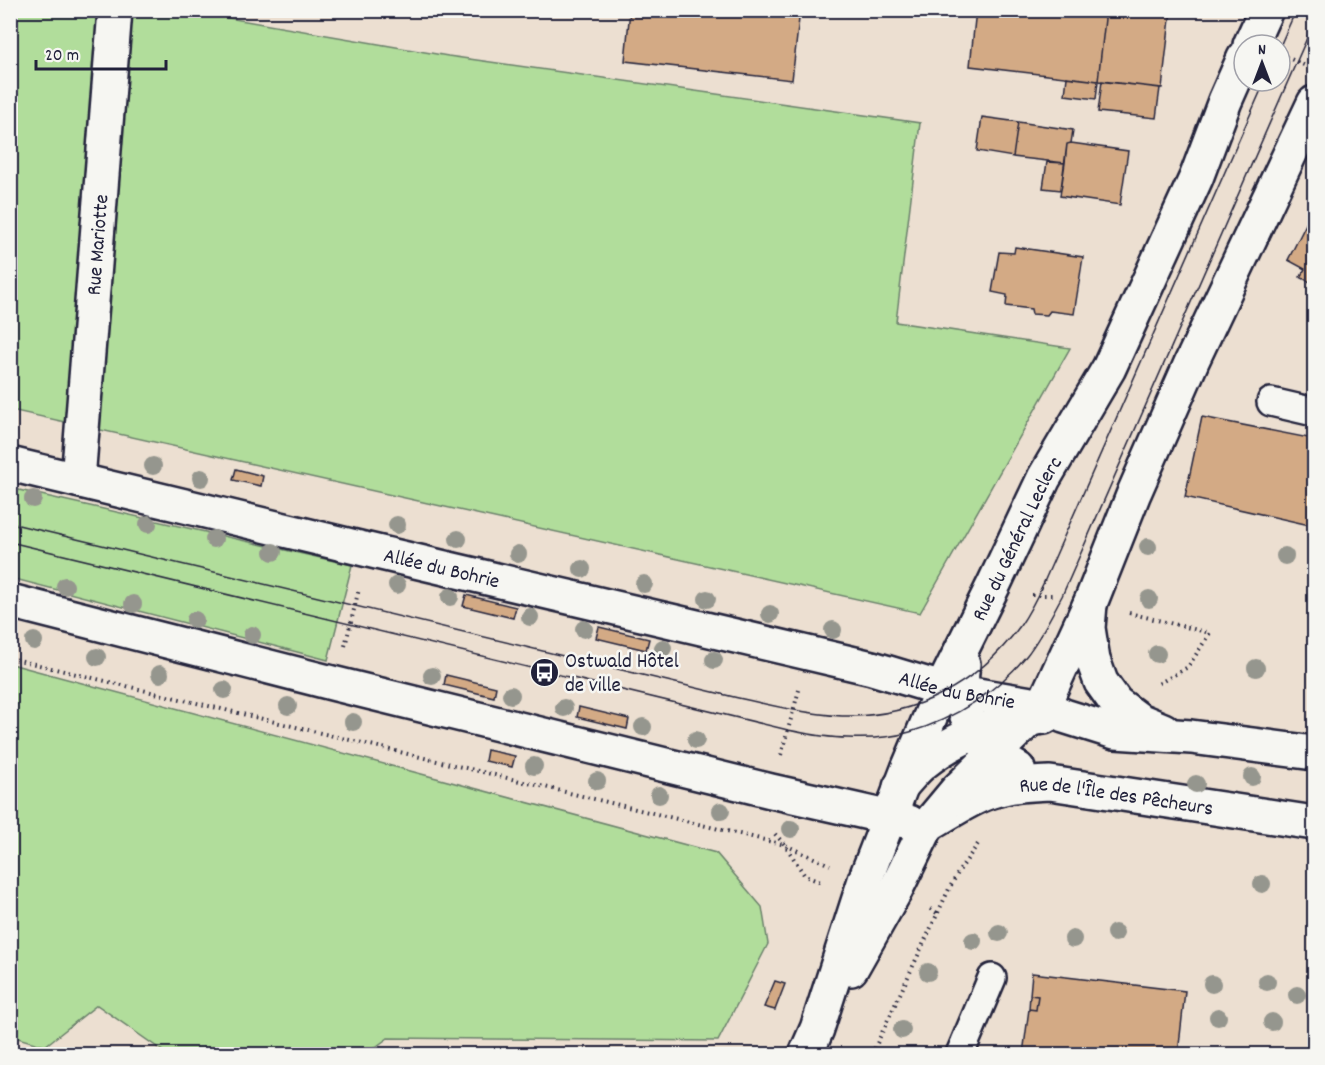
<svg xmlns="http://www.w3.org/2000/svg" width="1325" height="1065" font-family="Dekko,sans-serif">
<rect width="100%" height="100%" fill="#ecdfd1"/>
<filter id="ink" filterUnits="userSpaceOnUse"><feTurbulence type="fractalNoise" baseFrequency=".0167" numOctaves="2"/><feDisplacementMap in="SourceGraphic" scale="12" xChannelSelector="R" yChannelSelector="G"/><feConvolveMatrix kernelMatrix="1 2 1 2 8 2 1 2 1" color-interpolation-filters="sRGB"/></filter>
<g filter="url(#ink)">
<!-- green -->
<path fill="#b1dd9b" stroke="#6a806b" stroke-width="1.5" d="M11,11h177l260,45 472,67 -24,199 174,26 -150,265 -909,-203z
M10,488l342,77 -24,95 -317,-82z
M11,664l705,189 46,54 6,37 -50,97 -330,-3 -22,16h-199l-70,-49 -52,41 -34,-10z"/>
<!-- building -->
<path fill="#d3aa85" stroke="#22223b" stroke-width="1.5" d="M630,10h170l-8,70 -167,-19z
M976,10h130l-8,71 -128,-15z
M1106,10h65l-9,78 -64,-7z
M1067,77l31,4 -2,18 -31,-4z
M1102,81l58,7 -4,30 -58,-6z
M982,117l36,5 -5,35 -36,-6z
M1018,122l55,8 -2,13 -4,1 -2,19 -52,-6z
M1071,143l57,8 -8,54 -60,-9 7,-52z
M1047,162l18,1 -4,27 -18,-2z
M1313,210l1,1v73l-14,-7 5,-8 -17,-9z
M1015,247l68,10 -9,57 -24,-3 -3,4 -15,-1 -1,-5 -25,-3 1,-11 -15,-3 7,-40 15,1z
M1202,417l112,22v87l-129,-29z
M236,469l27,7 -2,10 -28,-6z
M466,595l50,12 -3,11 -50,-12z
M599,627l50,12 -3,11 -50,-12z
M446,675l50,12 -2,10 -50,-12z
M579,707l50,12 -2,10 -50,-12z
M487,750l28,6 -3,11 -27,-6z
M1032,973l153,18 -7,63h-155l6,-45 7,1 1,-8 1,-6 -8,-1z
M775,981l10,3 -10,26 -11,-3z
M1030,995l8,1 -2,14 -7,-1z"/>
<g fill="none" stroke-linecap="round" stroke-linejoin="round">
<defs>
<path id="service" d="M1271,402l43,10
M960,1054l32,-76"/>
<g id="minor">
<path id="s1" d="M78,480l37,-470"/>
<path d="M1090,604l-2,24 5,32 8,22 15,21 23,17 24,10"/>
<path d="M963,664c-8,49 13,82 55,105"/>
<path d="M1043,706l21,10 51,16 76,5 123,16"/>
<path d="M900,787c8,-8 15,-18 23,-24 35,-28 77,-42 121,-46"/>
<path id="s2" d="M931,823c19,-11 37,-24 58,-31 19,-7 40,-8 61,-9l264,40"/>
</g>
<g id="secondary">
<path d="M1250,45l16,-35"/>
<path id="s3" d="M10,464l358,86 504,118 70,21 101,17"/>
<path d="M10,601l326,83 435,107 138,31"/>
<path d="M851,969l43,-76 33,-67 30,-36 86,-84 47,-102 44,-111 58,-132 122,-258"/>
<path id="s4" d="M806,1054l11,-25 48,-149 43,-111 34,-80 52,-105 50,-106 65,-110 87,-190 29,-77 19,-43"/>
</g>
</defs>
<!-- service casing -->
<use href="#service" stroke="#22223b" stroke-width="32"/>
<!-- minor casing -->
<use href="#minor" stroke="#22223b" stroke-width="38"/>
<!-- secondary casing -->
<use href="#secondary" stroke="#22223b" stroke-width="38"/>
<!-- path -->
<path stroke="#22223b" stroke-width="4" stroke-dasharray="1.5 4.5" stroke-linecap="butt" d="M1286,57l18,8
M1032,595h20
M1129,613l81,20 -22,34 -30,17
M345,646l14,-57
M10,658l775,187 45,20
M781,755l18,-65
M775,834l10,11 20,31 18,7
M930,909l7,4
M872,1054l77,-165 10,-18 21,-30"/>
<!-- service -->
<use href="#service" stroke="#f6f6f2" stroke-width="27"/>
<!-- minor -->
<use href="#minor" stroke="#f6f6f2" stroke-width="33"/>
<!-- secondary -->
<use href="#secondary" stroke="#f6f6f2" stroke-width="33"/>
<!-- tram -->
<path stroke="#22223b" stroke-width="1.5" d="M1280,46l16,-36
M10,523l724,174c35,8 72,17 108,19 72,2 136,-32 178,-90 9,-13 17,-29 24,-44l221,-501
M10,542l778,188c19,4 39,8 59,8 21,1 43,0 63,-6 45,-13 88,-41 117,-77 14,-18 24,-39 35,-59l252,-574"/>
</g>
<!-- trees -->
<g fill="#95968e">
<circle cx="153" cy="466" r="9"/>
<circle cx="201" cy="478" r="9"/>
<circle cx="33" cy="499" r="9"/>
<circle cx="148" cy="524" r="9"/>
<circle cx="397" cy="525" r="9"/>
<circle cx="214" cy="539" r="9"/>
<circle cx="458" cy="539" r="9"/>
<circle cx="1148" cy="547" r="9"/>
<circle cx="273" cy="552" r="9"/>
<circle cx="518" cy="554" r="9"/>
<circle cx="1285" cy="556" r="9"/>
<circle cx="582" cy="569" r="9"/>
<circle cx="644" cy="584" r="9"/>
<circle cx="397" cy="585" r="9"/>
<circle cx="65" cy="586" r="9"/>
<circle cx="450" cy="597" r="9"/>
<circle cx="707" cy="599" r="9"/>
<circle cx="1149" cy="599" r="9"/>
<circle cx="133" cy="604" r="9"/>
<circle cx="770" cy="614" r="9"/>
<circle cx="530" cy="617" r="9"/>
<circle cx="195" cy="620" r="9"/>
<circle cx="584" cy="629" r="9"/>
<circle cx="833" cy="630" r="9"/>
<circle cx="252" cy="635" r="9"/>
<circle cx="34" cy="641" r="9"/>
<circle cx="663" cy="648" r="9"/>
<circle cx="1157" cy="654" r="9"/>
<circle cx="97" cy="657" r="9"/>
<circle cx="714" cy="660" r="9"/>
<circle cx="1256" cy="668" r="9"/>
<circle cx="160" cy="674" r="9"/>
<circle cx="432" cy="676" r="9"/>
<circle cx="224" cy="690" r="9"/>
<circle cx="511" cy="695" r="9"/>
<circle cx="288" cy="706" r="9"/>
<circle cx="564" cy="708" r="9"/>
<circle cx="353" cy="722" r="9"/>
<circle cx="643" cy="727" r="9"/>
<circle cx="696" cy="740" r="9"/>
<circle cx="534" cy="766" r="9"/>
<circle cx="1252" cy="777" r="9"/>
<circle cx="597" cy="781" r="9"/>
<circle cx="1196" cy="784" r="9"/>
<circle cx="659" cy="795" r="9"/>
<circle cx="721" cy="811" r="9"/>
<circle cx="791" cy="829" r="9"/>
<circle cx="1262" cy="884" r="9"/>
<circle cx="999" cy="933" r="9"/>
<circle cx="1115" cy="933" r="9"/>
<circle cx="1073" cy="939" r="9"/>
<circle cx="973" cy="941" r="9"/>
<circle cx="928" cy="972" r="9"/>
<circle cx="1267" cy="982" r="9"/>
<circle cx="1212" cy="984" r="9"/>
<circle cx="1297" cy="995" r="9"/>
<circle cx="1218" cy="1017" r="9"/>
<circle cx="1272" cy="1022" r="9"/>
<circle cx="902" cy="1030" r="9"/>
</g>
</g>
<!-- icons -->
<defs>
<symbol id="bus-disc" viewBox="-11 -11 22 22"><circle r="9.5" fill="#22223b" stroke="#f6f6f2"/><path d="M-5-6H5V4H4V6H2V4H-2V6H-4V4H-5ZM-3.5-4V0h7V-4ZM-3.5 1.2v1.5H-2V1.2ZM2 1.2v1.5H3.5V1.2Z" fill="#fff"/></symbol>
</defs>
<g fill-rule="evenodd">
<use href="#bus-disc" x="528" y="656" width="33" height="33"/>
</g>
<g text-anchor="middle" stroke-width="5" stroke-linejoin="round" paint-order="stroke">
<!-- street labels -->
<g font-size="21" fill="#22223b" stroke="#f6f6f2">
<text dy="7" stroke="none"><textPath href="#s1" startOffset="236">Rue Mariotte</textPath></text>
<text dy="7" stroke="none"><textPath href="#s4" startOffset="558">Rue du Général Leclerc</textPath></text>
<text dy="7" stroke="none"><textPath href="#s3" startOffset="444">Allée du Bohrie</textPath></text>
<text dy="7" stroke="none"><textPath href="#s3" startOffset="974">Allée du Bohrie</textPath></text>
<text dy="7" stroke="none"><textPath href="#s2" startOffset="195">Rue de l'Île des Pêcheurs</textPath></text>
</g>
<!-- poi labels -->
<g font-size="21" fill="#22223b" stroke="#f6f6f2" text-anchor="start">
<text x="565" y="667">Ostwald Hôtel<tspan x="565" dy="24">de ville</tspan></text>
</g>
</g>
<!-- margin -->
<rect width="1325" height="1065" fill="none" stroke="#f6f6f2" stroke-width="36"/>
<rect x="18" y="18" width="1289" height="1029" fill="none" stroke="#22223b" stroke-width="2" filter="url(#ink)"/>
<!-- north arrow -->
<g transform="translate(1262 63)"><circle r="28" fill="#f6f6f2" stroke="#a1a1a9" stroke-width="1.5"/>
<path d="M0-4.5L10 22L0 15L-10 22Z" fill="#22223b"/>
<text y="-9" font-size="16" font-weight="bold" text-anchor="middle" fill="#22223b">N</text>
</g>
<!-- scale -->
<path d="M36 60v9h130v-9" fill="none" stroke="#22223b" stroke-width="3"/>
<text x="45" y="60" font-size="18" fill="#22223b" stroke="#f6f6f2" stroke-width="4.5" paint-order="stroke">20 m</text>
</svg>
